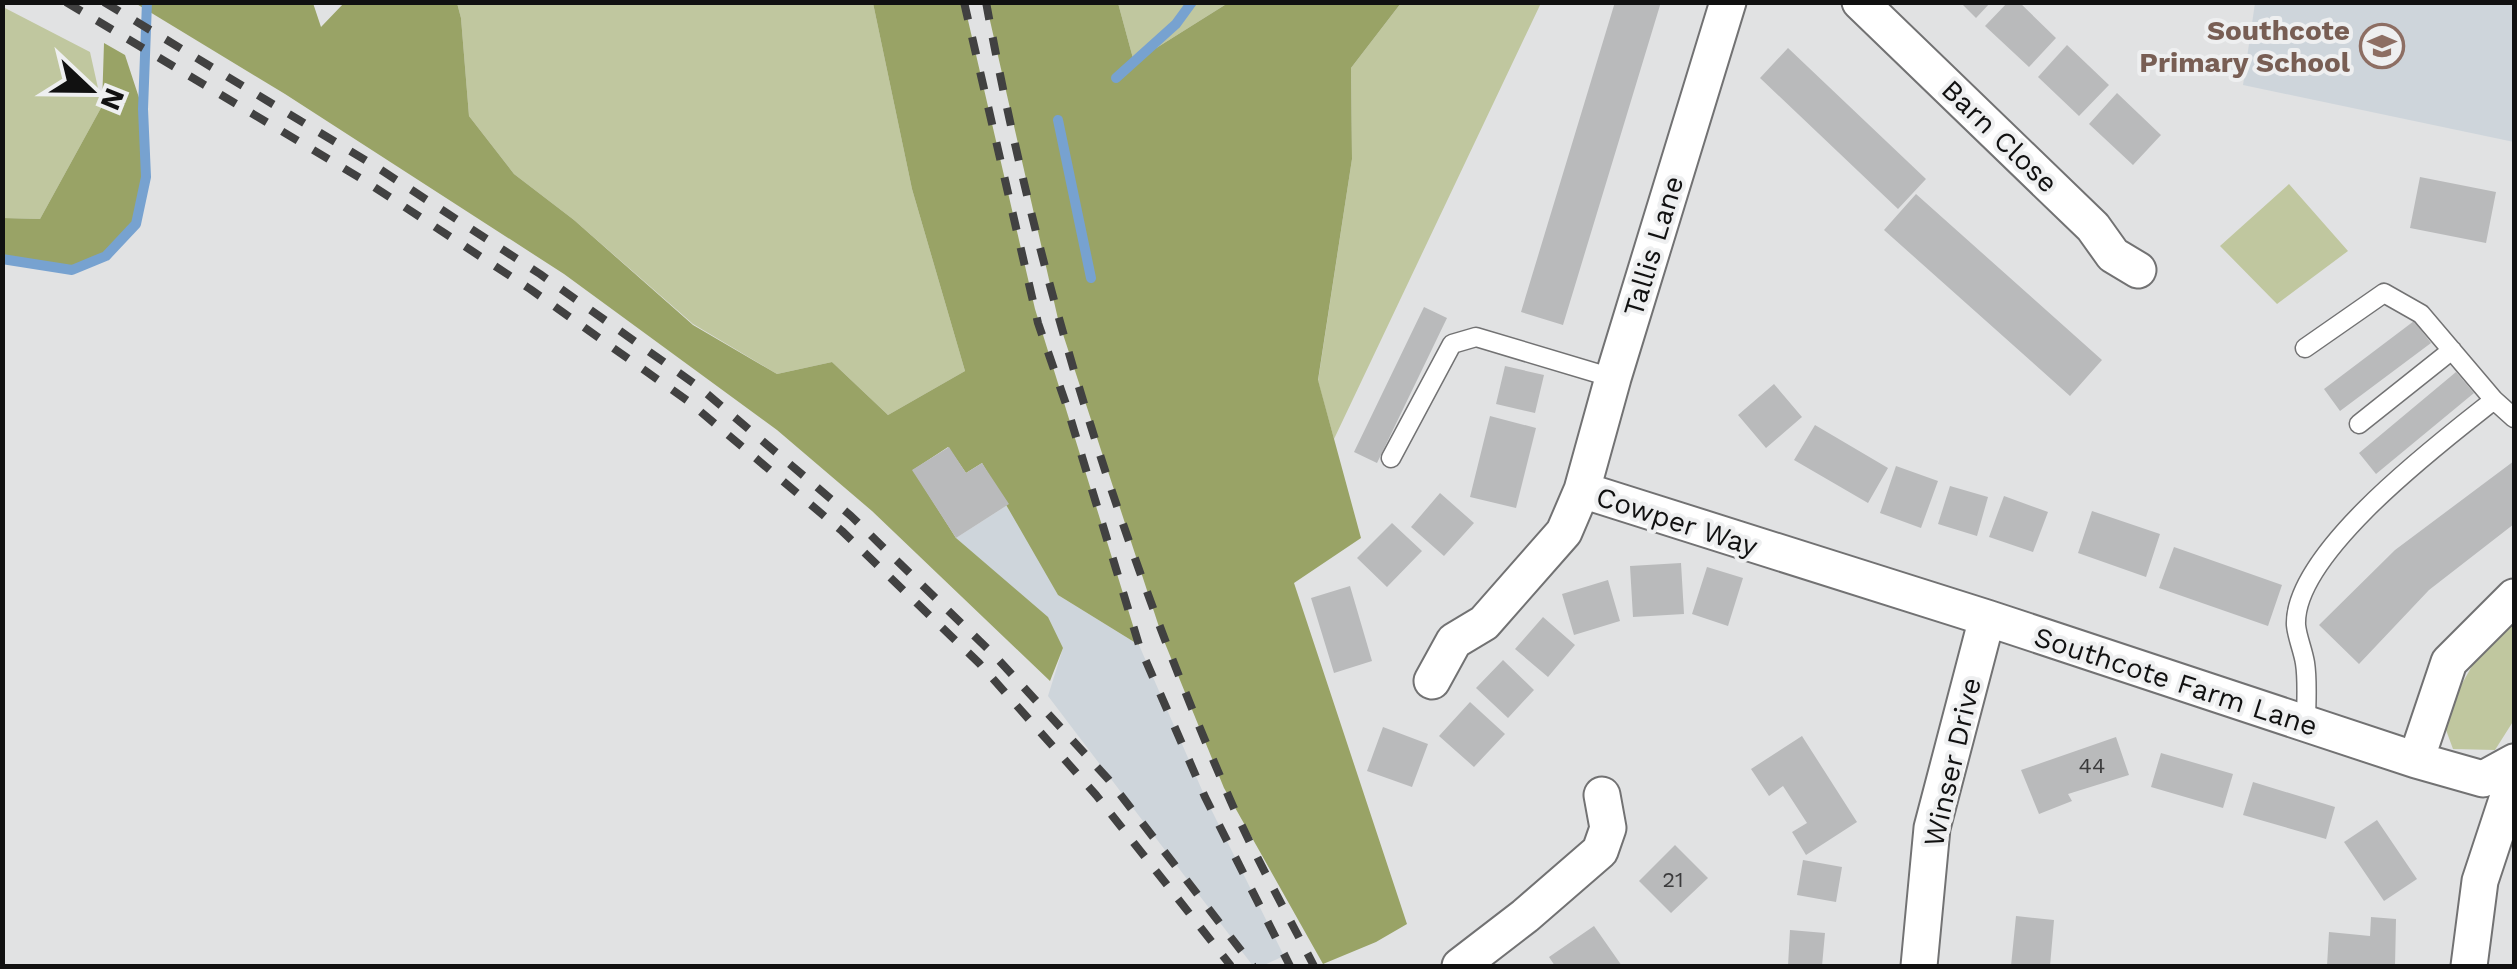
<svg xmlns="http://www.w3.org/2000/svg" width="2517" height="969" font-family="'Work Sans',sans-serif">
<rect width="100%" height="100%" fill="#e1e2e3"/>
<!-- built -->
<path fill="#ced5db" d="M2255,3h259v139l-271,-57z
M1009,504l49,91 81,50 66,152 79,159 -22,10h-9l-205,-270 15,-48 -107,-110z"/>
<!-- green -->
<path fill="#c0c79f" d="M457,3h416l39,186 53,182 -77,44 -56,-53 -55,12 -84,-50 -119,-104 -60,-46 -45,-58 -8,-98z
M1118,3h110l-94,59z
M1401,3h140l-207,436 -16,-58 34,-222 -1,-91z
M3,7l87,45 12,54 -62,113 -37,-1z
M2289,184l59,67 -71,53 -57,-58z
M2514,619v101l-19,30 -42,-1 -11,-30 43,-76z"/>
<!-- forest -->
<path fill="#99a366" d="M135,3h178l8,24 23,-24h113l4,15 8,98 45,58 60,46 119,105 84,49 55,-12 56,53 77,-44 -53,-182 -39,-186h91l71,306 104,336 -81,-50 -76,-132 -16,10 -18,-26 -35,23 43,68 92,79 15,31 -13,33 -178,-170 -95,-81 -213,-156 -279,-180z
M986,3h132l16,59 94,-59h173l-50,65 1,91 -34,221 43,158 -67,45 113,341 -31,18 -53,22 -99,-176 -62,-152 -104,-317z
M104,43l21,12 18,55 3,67 -10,47 -30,32 -34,14 -69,-11v-41l37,1 62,-113z"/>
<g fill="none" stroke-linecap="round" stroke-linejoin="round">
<!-- stream -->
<path stroke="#77a2d0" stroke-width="10" d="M1116,78l60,-54 16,-22
M1058,120l33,158
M2,259l70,11 34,-14 30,-32 10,-47 -3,-68 4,-107"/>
</g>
<!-- building -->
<path fill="#b9babb" d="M1615,2h46l-98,323 -42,-13z
M1960,2h31l-15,16z
M2008,2h11l37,36 -27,29 -44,-41z
M2067,45l42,40 -30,31 -41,-39z
M1788,48l138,131 -28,30 -138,-131z
M2117,93l44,42 -28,30 -44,-41z
M2420,177l76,15 -10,51 -76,-15z
M1916,194l186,166 -32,36 -186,-166z
M1424,307l23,11 -70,145 -23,-11z
M2414,321l17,22 -91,68 -16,-22z
M1505,366l39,9 -9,38 -39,-9z
M2456,372l18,21 -98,81 -17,-21z
M1774,384l28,33 -36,31 -28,-33z
M1490,416l46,12 -20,80 -46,-11z
M1815,425l73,43 -20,35 -74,-43z
M949,447l17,26 16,-10 27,41 -53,34 -44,-68z
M2514,461v63l-85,66 -70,74 -40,-39 76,-75z
M1896,466l42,15 -17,47 -41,-15z
M1950,486l38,11 -11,39 -39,-12z
M1440,493l34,30 -30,33 -33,-29z
M2004,496l44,16 -15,40 -44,-15z
M2092,511l68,23 -14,43 -68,-24z
M1392,523l30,28 -35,36 -30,-29z
M2174,547l108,38 -14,41 -109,-38z
M1681,563l3,51 -51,3 -3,-51z
M1707,567l36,11 -15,48 -36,-12z
M1608,580l12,41 -46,14 -12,-41z
M1350,586l22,75 -38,12 -23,-75z
M1543,617l32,28 -27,32 -33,-28z
M1503,660l31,30 -26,28 -32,-30z
M1470,702l35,32 -31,33 -35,-31z
M1383,727l45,17 -16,43 -45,-16z
M1802,736l55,86 -51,33 -14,-23 15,-9 -24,-37 -14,10 -18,-27z
M2116,737l13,38 -61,19 4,7 -33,13 -18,-44z
M2161,753l72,21 -10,34 -72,-21z
M2253,782l82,25 -9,32 -83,-24z
M2377,820l40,59 -33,22 -40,-59z
M1675,845l33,33 -37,35 -32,-32z
M1803,860l39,7 -6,35 -39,-7z
M2016,916l38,4 -4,46h-39z
M2371,917l25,2 -1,47h-68l2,-34 41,4z
M1594,926l28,40h-67l-6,-9z
M1790,930l35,3 -3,33h-34z"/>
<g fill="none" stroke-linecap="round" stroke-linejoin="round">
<defs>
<path id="service" d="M2305,348l79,-55 37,21 73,86 20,18
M2359,424l93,-74
M1391,458l61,-114 24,-7 137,41
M2306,724c0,-20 2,-42 -1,-61 -2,-13 -8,-26 -9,-38 -3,-72 145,-183 198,-225"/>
<path id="minor" d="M1860,2l233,225 20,28 25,15
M1582,490l31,-112 115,-376
M1432,681l22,-40 30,-18 80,-91 18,-42 405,128 429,142 67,19 31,-17
M2416,760l33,-98 65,-65
M1460,966l65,-50 75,-65 8,-23 -6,-33
M1919,966l13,-138 55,-210
M2469,966l11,-85 34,-103"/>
</defs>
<!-- service casing -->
<use href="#service" stroke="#727273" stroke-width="21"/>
<!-- minor casing -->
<use href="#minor" stroke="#727273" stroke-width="39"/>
<!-- service -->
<use href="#service" stroke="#fff" stroke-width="18"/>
<!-- minor -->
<use href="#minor" stroke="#fff" stroke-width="35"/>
<!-- rail -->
<path stroke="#414141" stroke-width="8" stroke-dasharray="18 18" stroke-linecap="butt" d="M66,2l299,179 165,108 158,112 154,130 137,132 117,132 135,171
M104,2l271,164 165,108 159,113 152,129 143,139 115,125 144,186
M964,2l74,321 29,84 72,238 66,152 85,169
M986,2c49,268 130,532 237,781 26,63 60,123 91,183"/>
</g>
<!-- icons -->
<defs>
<symbol id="school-ring" viewBox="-11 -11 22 22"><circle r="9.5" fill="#eeeff0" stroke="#8d6e63" stroke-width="1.5"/><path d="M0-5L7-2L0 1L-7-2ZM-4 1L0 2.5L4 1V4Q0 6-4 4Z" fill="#8d6e63"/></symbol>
</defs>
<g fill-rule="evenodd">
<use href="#school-ring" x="2357" y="21" width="50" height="50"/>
</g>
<g text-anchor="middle" stroke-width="8" stroke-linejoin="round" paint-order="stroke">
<!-- number labels -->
<g font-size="22" fill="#3b3b3c">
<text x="2092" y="773">44</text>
<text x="1673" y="887">21</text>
</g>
<!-- education labels -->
<g font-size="28" font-weight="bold" fill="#785e54" stroke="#eeeff0" text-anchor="end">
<text x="2350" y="40">Southcote<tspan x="2350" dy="32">Primary School</tspan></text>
</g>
<!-- street labels -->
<g font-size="28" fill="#111" stroke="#eeeff0">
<text transform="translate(2000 136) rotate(44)" y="10">Barn Close</text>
<text transform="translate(1653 246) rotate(-73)" y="10">Tallis Lane</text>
<text transform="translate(1677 521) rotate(18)" y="10">Cowper Way</text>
<text transform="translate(2176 681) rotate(18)" y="10">Southcote Farm Lane</text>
<text transform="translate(1952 762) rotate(-77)" y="10">Winser Drive</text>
</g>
</g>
<!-- border -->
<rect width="2517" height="969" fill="none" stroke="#111111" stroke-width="10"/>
<!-- north arrow -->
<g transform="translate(90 90) rotate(112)" stroke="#eeeff0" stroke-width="8" paint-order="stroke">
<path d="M0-8L18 38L0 25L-18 38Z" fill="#111111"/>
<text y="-15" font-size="28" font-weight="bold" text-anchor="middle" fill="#111111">N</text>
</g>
</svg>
